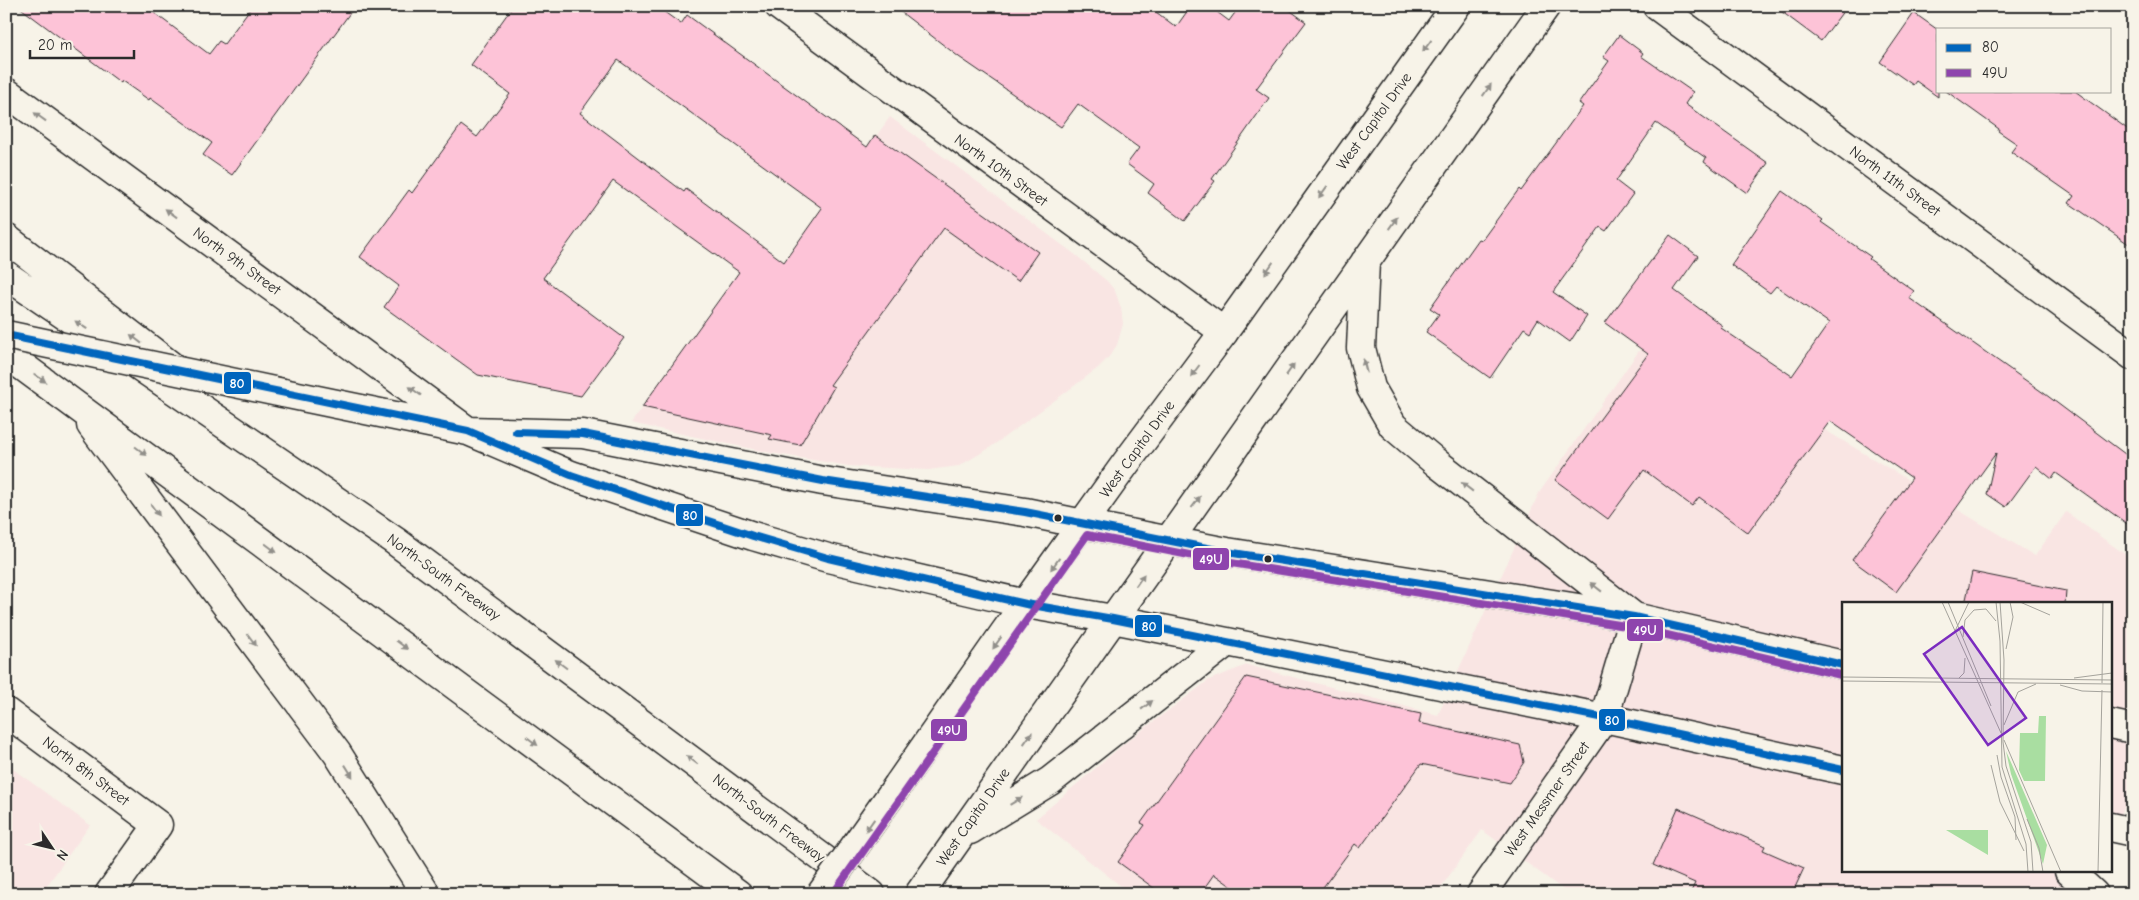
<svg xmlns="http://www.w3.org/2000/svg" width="2139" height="900" font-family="'Comic Neue',sans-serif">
<rect width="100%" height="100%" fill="#f7f3e8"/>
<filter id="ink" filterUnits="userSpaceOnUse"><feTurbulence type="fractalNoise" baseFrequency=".02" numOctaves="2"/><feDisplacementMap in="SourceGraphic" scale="10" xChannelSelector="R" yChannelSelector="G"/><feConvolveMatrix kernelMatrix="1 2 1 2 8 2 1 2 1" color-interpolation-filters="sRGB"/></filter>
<g filter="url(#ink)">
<!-- built -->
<path fill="#f9e5e3" d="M890,117l187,139 31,26 7,9 6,17 2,16 -6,21 -9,13 -10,10 -40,30 -70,51 -29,17 -31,4 -79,-4 -78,-13 -140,-30 86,-120 26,17z
M1655,328l380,228 31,-44 67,48v234l-23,37v-227h-267v267h243l-14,23h-503l-87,-64 -46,64h-305l-95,-75 89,-76 84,-63 38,-15 191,50 101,-222z
M6,764l84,61 -49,69h-35z"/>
<!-- building -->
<path fill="#fdc3d7" stroke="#2b2b2b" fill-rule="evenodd" d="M18,6h127l64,48 10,-13 5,3 28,-38h103l-123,169 -29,-20 9,-12 -62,-45 -1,2 -27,-19 -1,2z
M513,6h143l25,18 6,-9 180,132 8,-12 163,117 -20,29 -74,-53 -114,157 4,2 -34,58 -31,-6 3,-4 -130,-28 97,-135 -126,-91 -70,97 81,60 -43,58 -103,-21 -94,-68 15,-21 -39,-29 49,-67 3,3 49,-68 16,12 33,-43 -39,-29zM618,60l204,148 -38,54 -98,-73 -2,3 -104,-79z
M893,6h255l28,21 15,-21h18l20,15 11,-15h44l22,16 -50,67 13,9 -57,81 3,2 -30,40 -37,-28 6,-9 -27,-20 12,-16 -61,-44 -17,23 -102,-70z
M1774,6h73l-26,35z
M1914,13l24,17v67l-22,-16 -3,4 -33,-23z
M1619,35l24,18 -2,3 52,36 -8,12 83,59 -21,30 -43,-31 2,-4 -50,-35 -40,58 17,13 -27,37 -6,-4 -47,65 34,24 -17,26 -32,-23 -8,13 -6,-4 -34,50 -64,-46 13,-18 -9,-6 49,-69 3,1 37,-51 2,2 62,-85 -4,-3 30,-42 -6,-4z
M1946,91h129l58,42v114l-64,-44 5,-7 -63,-44 6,-8 -19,-13 1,-2z
M1782,191l41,29 -2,2 50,35 -2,2 45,32 -5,7 136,96 88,66v68l-77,-55 -4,6 -16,-13 -30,41 -19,-13 9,-41 -100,139 -44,-32 60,-82 -82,-57 -82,112 -49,-36 -7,9 -48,-36 -36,49 -53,-39 93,-126 -43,-31 65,-88 28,21 -24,34 49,36 -2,2 71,48 37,-53 -53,-37 -6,7 -39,-28z
M1972,572l94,19 -1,13h-100z
M1246,677l175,37 -2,9 101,22 4,17 -14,21 -89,-19 -61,84 -5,-4 -37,50h-76l-28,-20 -14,20h-38l-44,-32 27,-37 -4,-2z
M1678,808l87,38 -2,4 41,18 -12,26h-102l5,-11 -42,-18z"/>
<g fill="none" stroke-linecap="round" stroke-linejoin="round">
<defs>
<path id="street" d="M779,6l445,326
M1657,6l476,350
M6,712l152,113 -49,69
M1481,894l123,-176 30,-101"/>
<path id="secondary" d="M6,92l462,339 103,44 182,61 75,22 198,46
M283,393l185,38 115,3 240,47 202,31 58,12"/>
<path id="primary" d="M1365,262l-4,86 10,40 22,38 45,38 195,152
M1083,524l144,28 407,65 209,48
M1026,604l87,15 491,99 239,52
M2110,724l23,5
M898,785l106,-152 122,-170 98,-131 232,-326
M2110,827l23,5
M970,830l80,-49 177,-139
M919,894l627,-888"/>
<path id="highway" d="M6,238l173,134
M6,275l389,266 476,353
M6,354l732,540
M91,425l246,328 89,141
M2069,871l25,23"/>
</defs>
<!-- street casing -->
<use href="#street" stroke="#2b2b2b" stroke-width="31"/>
<!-- secondary casing -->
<use href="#secondary" stroke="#2b2b2b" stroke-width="31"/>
<!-- primary casing -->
<use href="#primary" stroke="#2b2b2b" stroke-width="31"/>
<!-- highway casing -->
<use href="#highway" stroke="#2b2b2b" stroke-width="31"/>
<!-- street -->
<use href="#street" stroke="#f7f3e8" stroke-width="28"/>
<!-- secondary -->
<use href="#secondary" stroke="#f7f3e8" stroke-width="28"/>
<!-- primary -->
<use href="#primary" stroke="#f7f3e8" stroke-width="28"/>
<!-- highway -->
<use href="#highway" stroke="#f7f3e8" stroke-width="28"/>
<defs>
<path id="secondary-bridge" d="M6,335l277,58"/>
<path id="primary-bridge" d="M821,894l77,-109"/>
</defs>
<!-- secondary-bridge casing -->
<use href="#secondary-bridge" stroke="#2b2b2b" stroke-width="31" stroke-linecap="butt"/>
<!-- primary-bridge casing -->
<use href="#primary-bridge" stroke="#2b2b2b" stroke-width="31" stroke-linecap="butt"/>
<!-- secondary-bridge -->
<use href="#secondary-bridge" stroke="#f7f3e8" stroke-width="28"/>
<!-- primary-bridge -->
<use href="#primary-bridge" stroke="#f7f3e8" stroke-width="28"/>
<defs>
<path id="bus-1" d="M6,335l462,96 103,44 182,61 75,22 198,46 87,15 491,99 239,52
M516,432l67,2 240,47 202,31 202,40 407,65 209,48"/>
<path id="bus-2" d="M833,894l254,-359 138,27 407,65 209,48"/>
</defs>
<!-- bus-1 casing -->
<use href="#bus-1" stroke="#f7f3e8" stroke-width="11"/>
<!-- bus-2 casing -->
<use href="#bus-2" stroke="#f7f3e8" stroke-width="11"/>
<!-- bus-1 -->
<use href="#bus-1" stroke="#0065bd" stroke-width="8"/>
<!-- bus-2 -->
<use href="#bus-2" stroke="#8e44ad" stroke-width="8"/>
</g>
<!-- one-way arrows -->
<defs><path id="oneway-solid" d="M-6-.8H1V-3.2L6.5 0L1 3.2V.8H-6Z" transform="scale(1.25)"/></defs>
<g fill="#918f8a">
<use href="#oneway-solid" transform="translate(1427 46) rotate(126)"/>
<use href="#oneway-solid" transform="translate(1487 90) rotate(-55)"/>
<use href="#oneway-solid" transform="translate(40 117) rotate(-144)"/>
<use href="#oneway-solid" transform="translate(1323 192) rotate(126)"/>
<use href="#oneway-solid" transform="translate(171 213) rotate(-144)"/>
<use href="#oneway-solid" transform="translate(1393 223) rotate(-55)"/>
<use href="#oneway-solid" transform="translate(1269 268) rotate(125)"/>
<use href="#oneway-solid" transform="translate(81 325) rotate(-146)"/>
<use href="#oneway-solid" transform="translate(136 339) rotate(-142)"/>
<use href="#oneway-solid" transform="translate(1365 366) rotate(-104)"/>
<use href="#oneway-solid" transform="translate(1290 370) rotate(-55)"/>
<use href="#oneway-solid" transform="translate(1195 371) rotate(127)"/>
<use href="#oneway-solid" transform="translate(40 378) rotate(35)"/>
<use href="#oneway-solid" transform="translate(415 391) rotate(-144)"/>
<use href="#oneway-solid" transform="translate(141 451) rotate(37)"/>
<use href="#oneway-solid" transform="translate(1467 487) rotate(-142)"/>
<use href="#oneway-solid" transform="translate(1196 502) rotate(-53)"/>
<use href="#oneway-solid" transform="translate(155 510) rotate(53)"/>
<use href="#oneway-solid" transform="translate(271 548) rotate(37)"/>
<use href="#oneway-solid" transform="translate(1055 564) rotate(126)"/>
<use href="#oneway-solid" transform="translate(1140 580) rotate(-55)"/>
<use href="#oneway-solid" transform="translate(1596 587) rotate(-142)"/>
<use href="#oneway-solid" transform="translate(252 640) rotate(53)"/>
<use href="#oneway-solid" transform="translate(997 643) rotate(125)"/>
<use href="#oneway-solid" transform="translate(402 645) rotate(37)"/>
<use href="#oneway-solid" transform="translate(561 664) rotate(-143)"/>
<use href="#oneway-solid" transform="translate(1147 705) rotate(-38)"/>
<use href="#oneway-solid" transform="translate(1028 738) rotate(-55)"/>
<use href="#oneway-solid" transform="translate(532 741) rotate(37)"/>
<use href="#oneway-solid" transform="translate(692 760) rotate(-143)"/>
<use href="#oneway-solid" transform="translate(349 771) rotate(58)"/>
<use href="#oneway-solid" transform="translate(1016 801) rotate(-31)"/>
<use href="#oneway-solid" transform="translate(870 825) rotate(125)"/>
</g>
</g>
<!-- markers -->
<g fill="#2b2b2b" stroke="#f7f3e8" stroke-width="2">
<circle cx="1058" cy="518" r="4.5"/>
<circle cx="1268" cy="559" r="4.5"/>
</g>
<g text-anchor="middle" stroke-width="4.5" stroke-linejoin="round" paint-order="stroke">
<!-- street labels -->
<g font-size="15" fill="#2b2b2b" stroke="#f7f3e8">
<text transform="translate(1374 121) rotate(-54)" y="5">West Capitol Drive</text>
<text transform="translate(1001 170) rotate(36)" y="5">North 10th Street</text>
<text transform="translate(1895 181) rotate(36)" y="5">North 11th Street</text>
<text transform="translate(237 261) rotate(36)" y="5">North 9th Street</text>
<text transform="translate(1137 449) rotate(-54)" y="5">West Capitol Drive</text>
<text transform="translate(444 577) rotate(36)" y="5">North-South Freeway</text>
<text transform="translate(86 771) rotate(37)" y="5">North 8th Street</text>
<text transform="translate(1547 799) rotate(-55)" y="5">West Messmer Street</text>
<text transform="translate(973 817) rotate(-55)" y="5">West Capitol Drive</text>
<text transform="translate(769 818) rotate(37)" y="5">North-South Freeway</text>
</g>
</g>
<!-- overview -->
<g transform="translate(1842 602)">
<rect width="270" height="270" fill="#f7f3e8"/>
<path d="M197,114h7l-1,65h-21l-5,-11 1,-37h18zM164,149l41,94 -4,19 -32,-90zM104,228h42v25z" fill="#a9dea1"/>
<path fill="none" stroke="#a5a39c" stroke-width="1" d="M100,0l59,131M106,0l43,104M154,0l4,39 2,126 24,77 2,28M158,0l4,58 -1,82 3,24 25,76 2,30M178,0l30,13M113,29l14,-29M121,35l2,-17 9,-10 12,-1 10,12M164,47l7,-32 -3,-15M0,75l270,3M117,76l5,-5 1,-15M232,76l38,-5M0,79l270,3M260,81l1,-81M218,83l22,6 30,1M162,123l14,-33 18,-8M162,138l57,132M155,153l4,22 14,40 1,23M149,163l9,37 24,49M185,217l12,29 4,24M256,270l4,-182"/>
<path fill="#7b2cbf" fill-opacity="0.15" stroke="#7b2cbf" stroke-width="2.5" d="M120,25l64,91 -38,27 -64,-91z"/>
<rect width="270" height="270" fill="none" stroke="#2b2b2b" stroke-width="2.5"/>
</g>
<g stroke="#f7f3e8" stroke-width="2">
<rect x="223" y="371" width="29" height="24" rx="5" fill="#0065bd"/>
<rect x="675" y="503" width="29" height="24" rx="5" fill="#0065bd"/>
<rect x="1192" y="547" width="38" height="24" rx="5" fill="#8e44ad"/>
<rect x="1134" y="614" width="29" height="24" rx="5" fill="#0065bd"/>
<rect x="1626" y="618" width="38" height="24" rx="5" fill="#8e44ad"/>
<rect x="1598" y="708" width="28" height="24" rx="5" fill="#0065bd"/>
<rect x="930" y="718" width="38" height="24" rx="5" fill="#8e44ad"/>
</g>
<g font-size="14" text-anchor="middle" font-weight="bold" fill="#fff">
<text x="237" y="388">80</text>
<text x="690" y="520">80</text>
<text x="1211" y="564">49U</text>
<text x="1149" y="631">80</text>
<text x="1645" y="635">49U</text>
<text x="1612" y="725">80</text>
<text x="949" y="735">49U</text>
</g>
<!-- margin -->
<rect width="2139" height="900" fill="none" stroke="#f7f3e8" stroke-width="25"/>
<rect x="12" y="12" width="2114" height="875" fill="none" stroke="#2b2b2b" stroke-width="2" filter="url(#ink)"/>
<!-- legend -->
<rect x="1936" y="28" width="175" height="65" fill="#f7f3e8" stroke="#a5a39c"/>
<rect x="1946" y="44" width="25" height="8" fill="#0065bd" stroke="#a5a39c"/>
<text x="1982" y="52" font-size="15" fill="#2b2b2b">80</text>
<rect x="1946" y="69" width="25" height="8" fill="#8e44ad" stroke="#a5a39c"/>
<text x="1982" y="78" font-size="15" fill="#2b2b2b">49U</text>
<!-- north arrow -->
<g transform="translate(52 848) rotate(125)" stroke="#f7f3e8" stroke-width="4" paint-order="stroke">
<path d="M0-4L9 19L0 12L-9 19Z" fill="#2b2b2b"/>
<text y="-8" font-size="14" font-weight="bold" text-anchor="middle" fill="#2b2b2b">N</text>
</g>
<!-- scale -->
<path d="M30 50v8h104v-8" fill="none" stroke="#2b2b2b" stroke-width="2.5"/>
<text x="38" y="50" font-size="15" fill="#2b2b2b" stroke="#f7f3e8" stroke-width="4" paint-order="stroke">20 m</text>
</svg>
